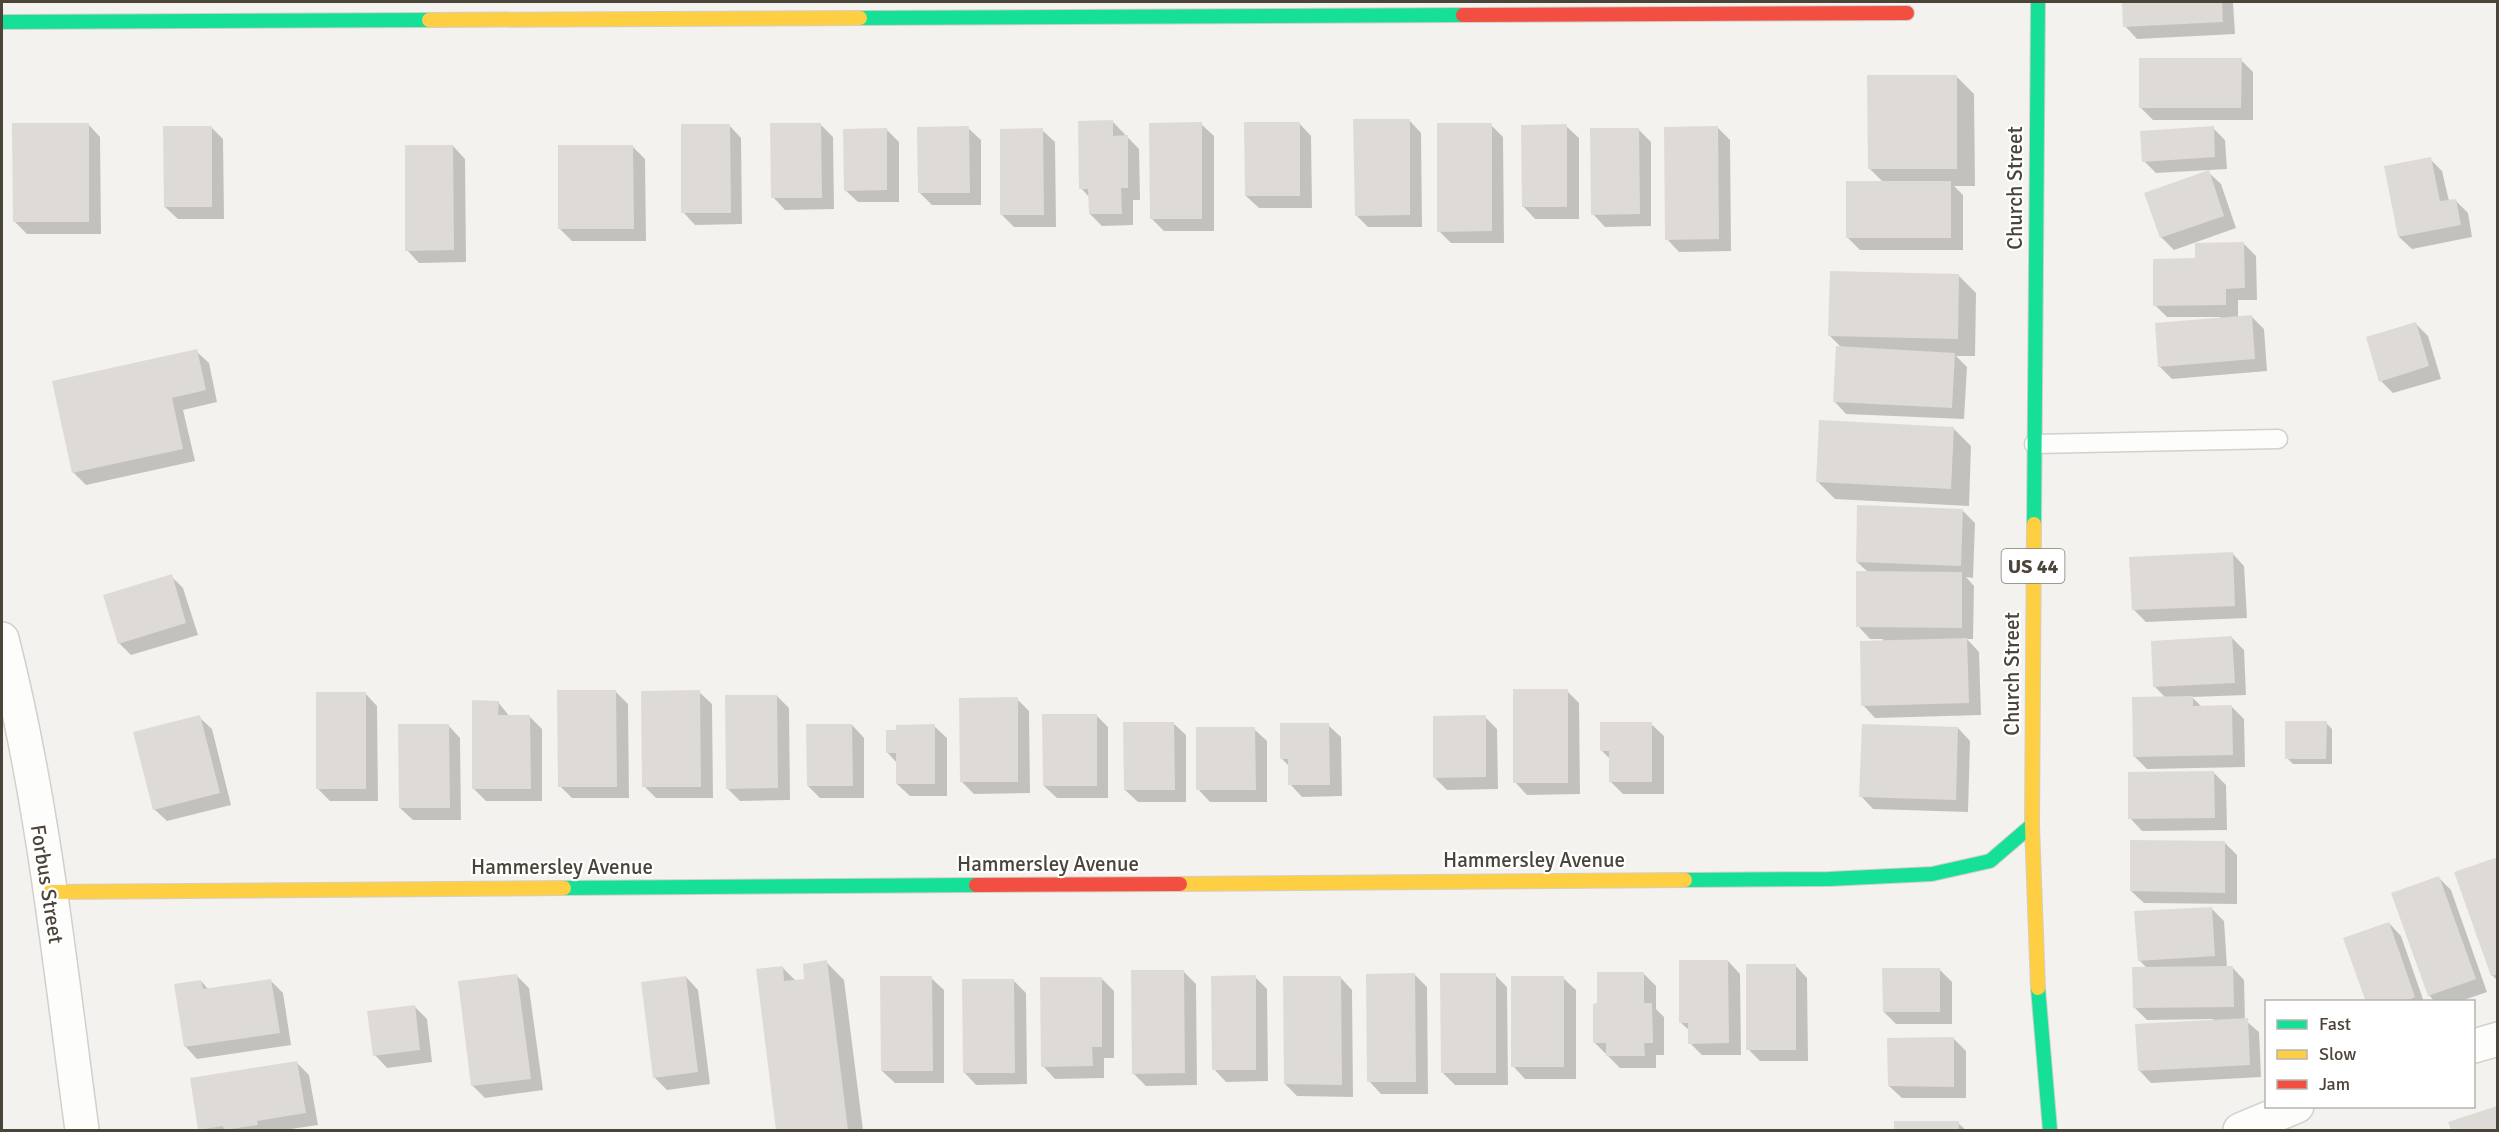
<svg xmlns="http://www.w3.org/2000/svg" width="2499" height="1132" font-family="Signika,sans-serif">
<rect width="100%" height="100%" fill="#f4f2ee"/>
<!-- shadow -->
<path fill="#0003" d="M2124,2h109l2,32 -98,5 -12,-13z
M2241,60l12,12v48h-100l-13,-13z
M1956,76l18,18 1,92h-21l9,9v55h-103l-13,-13 37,-54 -14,-14z
M1409,120l12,13 1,94h-54l-12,-12z
M1113,122l26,27 1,51h-7v25l-31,1 -12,-12v-16l-9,-10z
M1299,123l12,13 1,72h-53l-13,-12z
M88,124l12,13 1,97h-74l-13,-13z
M820,124l13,13 1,72 -49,1 -12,-13z
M1201,124l13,12v95h-50l-13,-13z
M729,125l12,13 1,86 -47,1 -12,-13z
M1491,125l12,12 1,106h-53l-12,-12z
M1566,126l13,12v81h-44l-12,-13z
M211,127l12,12 1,80h-46l-13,-12z
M968,128l13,12v65h-49l-13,-13z
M1718,128l12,12 1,111 -52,1 -12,-13z
M2213,128l12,12 2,29 -71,4 -12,-12z
M887,130l12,12v60h-41l-13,-12z
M1042,130l13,12 1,85h-42l-12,-12z
M1639,130l12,12v84l-46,1 -12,-13z
M453,146l12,13 1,103 -47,1 -12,-13z
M633,147l12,12 1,82h-74l-12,-12z
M2430,159l12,12 7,30 6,-1 13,13 4,24 -60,12 -13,-12z
M2208,172l13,12 15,44 -62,22 -13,-13z
M2243,243l13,13 1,44h-19v18l14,-1 12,12 3,42 -95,8 -12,-12 60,-48v-2h-53l-12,-12 42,-45z
M1958,275l18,18 -1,63h-19l11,11 -3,52 -118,-5 -12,-13 8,-53 -12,-12z
M2416,324l12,12 13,43 -48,14 -12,-12z
M196,351l13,12 8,39 -34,8 12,51 -109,24 -13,-13z
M1953,428l18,18 -2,60 -134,-7 -18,-18z
M1962,510l13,13 -2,55 -7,-1 8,9 -1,53h-6l12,13 2,63 -106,3 -12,-13 20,-66h-13l-12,-13 11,-53 -12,-11z
M2232,553l12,13 3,52 -101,4 -12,-12z
M171,576l12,12 15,47 -67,20 -12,-12z
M2232,638l12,12 2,45 -54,2 10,10h30l12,12 1,48 -98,2 -13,-13 32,-58 -12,-12z
M1567,691l12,12 1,91 -53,1 -12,-13z
M616,692l12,12 1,94h-57l-12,-12z
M699,692l13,12 1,94h-57l-12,-12z
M365,693l12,13 1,95h-48l-12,-12z
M777,696l12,12 1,92 -50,1 -13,-13z
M1017,699l12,12 1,82 -56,1 -13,-13z
M498,702l12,15h20l12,12v72h-56l-13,-13z
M1096,715l12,12v71h-51l-13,-12z
M199,717l13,12 19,76 -64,16 -13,-12z
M1485,717l12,12 1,60 -51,1 -13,-13z
M1173,723l13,12v67h-48l-13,-12z
M2326,723l6,6v35h-39l-6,-6z
M1651,724l13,12v58h-41l-13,-13v-22l-8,-8z
M448,725l12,13 1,82h-48l-13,-12z
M852,725l12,13v60h-44l-12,-12z
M1328,725l13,12 1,59 -40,1 -12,-13 -1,-18 -8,-8z
M934,726l13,12v58h-37l-13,-12v-21l-10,-11z
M1958,728l12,13 -2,71 -95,-3 -12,-13z
M1254,729l13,12v61h-57l-12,-13z
M2214,773l12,12 1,45 -85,1 -12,-13z
M2225,843l12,12v49l-93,-1 -13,-12z
M2498,859v122l-6,-6z
M2439,878l12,12 36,102 -29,10h-23l-6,-7z
M2211,908l13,13 3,46h5l12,13 1,40 14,12 2,45 -110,6 -12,-13 74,-49v-2l-66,1 -13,-13 14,-38 -9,-9z
M2389,923l12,13 23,66h-57z
M1728,961l12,13 1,81h-39l-12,-12v-12l-9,-8z
M826,962l18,18 19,150h-85l-20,-160 24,-3 14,14 10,-1z
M1795,965l12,13 1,83h-48l-12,-12z
M1939,969l13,13v42h-56l-12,-12z
M1183,971l13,13 1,101 -51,1 -13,-13z
M1643,973l13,13v23l8,8v38h-8v13h-36l-25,-25z
M1415,975l12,12 1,107h-47l-12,-13z
M1495,975l12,12 1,98h-53l-12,-12z
M517,976l12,12 14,102 -58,8 -13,-13z
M686,977l12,13 12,94 -43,6 -13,-13z
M1255,977l12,12 1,92 -42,1 -12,-13z
M1340,977l12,13 1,107 -56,-1 -12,-12z
M931,978l13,12v93h-49l-13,-12z
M1101,978l13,13v67h-10v20l-49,1 -12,-13z
M1563,978l13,12v89h-51l-12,-13z
M270,980l13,13 8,52 -94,14 -12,-13 16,-65 8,9z
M1013,980l13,13 1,91 -51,1 -12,-13z
M414,1006l13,13 5,43 -45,6 -12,-13z
M1954,1039l12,12v47h-64l-13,-12z
M297,1063l12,12 9,50 -34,5h-85z
M2496,1107l2,23h-45l-3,-7z
M1896,1123h62l8,7h-70z"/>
<!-- building -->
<path fill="#dedbd6" d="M2122,2h100l1,20 -100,5z
M2139,58h103l-1,50h-102z
M1867,75h90v94h-89z
M1353,119h57v96l-55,1z
M1113,120v16l15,-1v53h-7l1,26h-33l-1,-25h-9l-1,-68z
M1202,122v97h-52l-1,-96z
M1244,122h56v74h-55z
M12,123h77v99h-76z
M770,123h51l1,75h-51z
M1437,123h55v108l-55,1z
M681,124h49l1,89h-50z
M1567,124v83h-45l-1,-82z
M163,126h49v81h-48z
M969,126l1,67h-52l-1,-66z
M1718,126l1,113 -54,1 -1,-113z
M2214,126l1,31 -73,5 -2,-31z
M887,128v62l-43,1 -1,-62z
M1043,128l1,87h-44v-86z
M1590,128h49l1,86 -49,1z
M405,145h48l1,105 -49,1z
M558,145h75l1,84h-76z
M2431,157l9,44 16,-2 5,26 -63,12 -14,-71z
M2209,170l15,46 -64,22 -16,-45z
M1846,181h105v57h-105z
M2244,242l1,46 -19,1v16l-73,1v-47l42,-1v-15z
M1830,271l129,3 -1,65 -130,-3z
M2252,315l3,44 -97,8 -3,-44z
M2416,322l13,44 -50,16 -13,-45z
M1836,346l119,7 -3,55 -119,-6z
M197,349l9,41 -34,8 11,51 -111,24 -20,-92z
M1819,420l135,7 -3,62 -135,-7z
M1857,505l106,4 -2,57 -105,-4z
M2233,552l2,54 -103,4 -3,-53z
M1856,571l106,1v56l-106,-1z
M172,574l14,49 -68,21 -15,-49z
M2232,636l3,47 -82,4 -2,-46z
M1967,638l2,65 -108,3 -1,-65z
M1513,689h55v94h-55z
M557,690h59l1,97h-59z
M700,690l1,97h-59l-1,-96z
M316,692h50v97h-50z
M725,695h52l1,93 -52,1z
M2193,696v10l39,-1 1,50 -100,2 -1,-60z
M1018,697v85h-58l-1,-84z
M472,700l27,1 -1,14h32l1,74h-59z
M1042,714h55v72h-54z
M200,715l20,78 -67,17 -20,-78z
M1486,715v62l-53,1v-62z
M2285,721h42l-1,38h-41z
M1123,722h51l1,68h-51z
M1600,722h52v60h-43v-31h-9z
M1280,723h49l1,62h-42v-26h-8z
M398,724h51l1,84h-51z
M806,724h46l1,62h-46z
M935,724v60h-39v-31h-10v-23h10v-5z
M1862,724l96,3 -2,73 -97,-3z
M1196,727h59l1,63h-60z
M2214,771l1,47 -87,1v-47z
M2130,840l95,1v52l-95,-2z
M2498,857v117l-7,2 -37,-104z
M2439,876l37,103 -48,17 -37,-103z
M2212,907l3,49 -77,5 -4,-50z
M2389,922l26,75 -11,5h-38l-23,-64z
M827,960l21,170h-72l-20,-161 27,-3 1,15 20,-2 -1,-15z
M1679,960h49l1,83 -41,1v-21h-9z
M1746,964h50v86h-50z
M2233,966l1,41 -101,1 -1,-41z
M1882,968h58v44h-57z
M1131,970h53l1,103 -53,1z
M1597,972h47v31h8l1,40h-9l1,13h-39v-13h-13v-39l4,-1z
M1415,973l1,109h-49l-1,-108z
M1440,973h56v100h-55z
M517,974l14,105 -60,7 -13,-105z
M1256,975v95h-44l-1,-94z
M686,976l12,96 -45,6 -12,-96z
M880,976h52l1,95h-52z
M1283,976h58l1,109 -58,-1z
M1511,976h53v91h-53z
M1040,977h62v70h-10l1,19 -52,1z
M271,979l9,54 -96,14 -10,-63 27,-4 2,9z
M962,979h52l1,94h-52z
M415,1005l5,45 -47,6 -6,-45z
M2248,1018l2,47 -112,6 -3,-47z
M1954,1037v50l-66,-1 -1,-48z
M297,1061l9,52 -49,8 1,4 -34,5 -1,-4 -25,4 -8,-52z
M2497,1106l1,24h-47l-3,-8z
M1894,1121h65v9h-65z"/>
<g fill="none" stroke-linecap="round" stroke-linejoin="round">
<defs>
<path id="lane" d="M2034,444l244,-5"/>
<path id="street" d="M2,639c41,160 58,327 80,491
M2474,1046l24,-7
M2240,1130l57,-24"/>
<path id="fast" d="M860,18l603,-3
M2,22l427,-2
M2034,524l4,-522
M1685,880l144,-1 103,-5 58,-13 42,-36
M564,888l412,-3
M2038,988l12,142"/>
<path id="slow" d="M429,20l431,-2
M2034,524l-2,301 6,163
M1180,884l505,-4
M50,892l514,-4"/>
<path id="jam" d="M1463,15l444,-2
M976,885l204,-1"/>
</defs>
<!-- lane casing -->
<use href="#lane" stroke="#d2d0cb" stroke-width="21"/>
<!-- street casing -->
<use href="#street" stroke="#d2d0cb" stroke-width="36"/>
<!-- fast casing -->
<use href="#fast" stroke="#d3cfc5" stroke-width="16"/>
<!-- slow casing -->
<use href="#slow" stroke="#d3cfc5" stroke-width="16"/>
<!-- jam casing -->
<use href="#jam" stroke="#d3cfc5" stroke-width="16"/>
<!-- lane -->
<use href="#lane" stroke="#fdfdfc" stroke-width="18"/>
<!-- street -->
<use href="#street" stroke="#fdfdfc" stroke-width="33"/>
<!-- fast -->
<use href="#fast" stroke="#16e098" stroke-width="14"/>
<!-- slow -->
<use href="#slow" stroke="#ffcf43" stroke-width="14"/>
<!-- jam -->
<use href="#jam" stroke="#f24e42" stroke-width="14"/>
</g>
<g text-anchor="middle" stroke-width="4.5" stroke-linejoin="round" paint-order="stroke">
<!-- shield labels -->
<rect fill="#fff" stroke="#817c74" stroke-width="1.5" x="2001.5" y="549" width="63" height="34" rx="4.5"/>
<g font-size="20" font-weight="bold" fill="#4b4439">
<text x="2033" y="573">US 44</text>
</g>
<!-- street labels -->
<g font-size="21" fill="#4b4439" stroke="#fff">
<text transform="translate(2015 188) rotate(-90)" y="7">Church Street</text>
<text transform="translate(2012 674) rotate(-90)" y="7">Church Street</text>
<text x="1534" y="867">Hammersley Avenue</text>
<text x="1048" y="871">Hammersley Avenue</text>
<text x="562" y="874">Hammersley Avenue</text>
<text transform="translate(47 884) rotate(81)" y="7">Forbus Street</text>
</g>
</g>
<!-- border -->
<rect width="2499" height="1132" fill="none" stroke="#4b4439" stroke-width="6"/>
<!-- legend -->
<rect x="2265" y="1000" width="210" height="108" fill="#ffffff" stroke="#b7b4b0" stroke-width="1.5"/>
<rect x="2277" y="1020" width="30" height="9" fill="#16e098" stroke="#b7b4b0" stroke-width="1.5"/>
<text x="2319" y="1030" font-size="18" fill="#4b4439">Fast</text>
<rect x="2277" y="1050" width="30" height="9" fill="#ffcf43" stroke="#b7b4b0" stroke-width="1.5"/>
<text x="2319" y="1060" font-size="18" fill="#4b4439">Slow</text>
<rect x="2277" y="1080" width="30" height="9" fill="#f24e42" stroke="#b7b4b0" stroke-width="1.5"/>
<text x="2319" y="1090" font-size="18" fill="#4b4439">Jam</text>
</svg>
